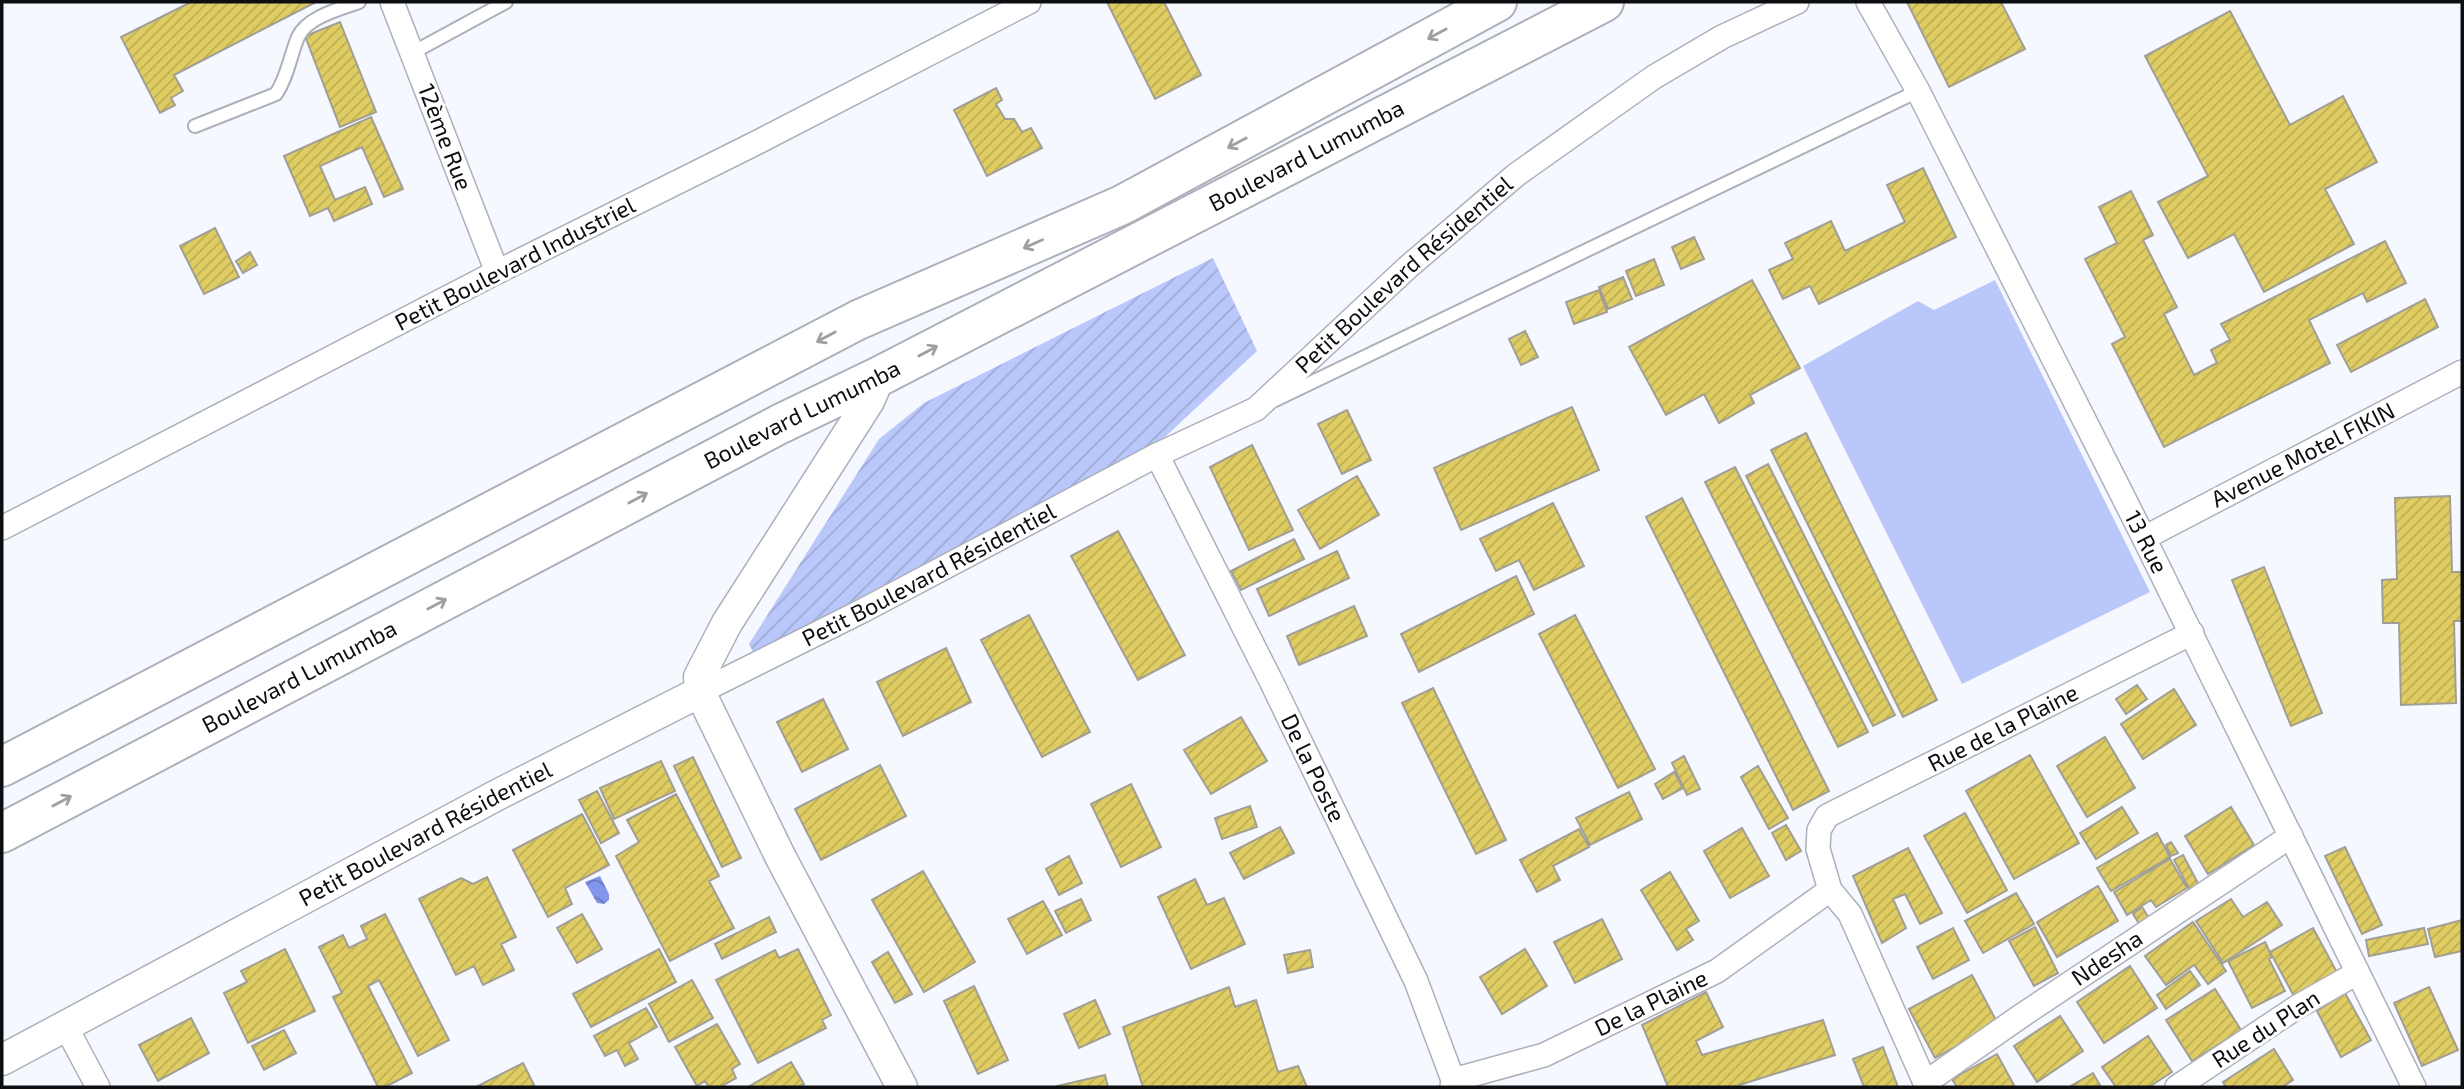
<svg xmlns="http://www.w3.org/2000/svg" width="2464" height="1089" font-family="'Exo 2',sans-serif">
<defs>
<pattern id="garden-furrows" width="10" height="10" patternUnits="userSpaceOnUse" patternTransform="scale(1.75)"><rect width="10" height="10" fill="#b9c7fa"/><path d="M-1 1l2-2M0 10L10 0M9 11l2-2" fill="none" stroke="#9eaad5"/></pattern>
<pattern id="water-waves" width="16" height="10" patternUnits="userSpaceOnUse" patternTransform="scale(1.75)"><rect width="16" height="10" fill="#8296ec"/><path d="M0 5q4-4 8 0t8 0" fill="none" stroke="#6979be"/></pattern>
<pattern id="building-hatch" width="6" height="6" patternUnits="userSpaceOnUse" patternTransform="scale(1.75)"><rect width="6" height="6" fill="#dfcc62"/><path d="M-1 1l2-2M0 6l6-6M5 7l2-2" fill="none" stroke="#beae54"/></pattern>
</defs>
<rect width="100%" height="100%" fill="#f6f8ff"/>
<!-- garden -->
<path fill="url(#garden-furrows)" d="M1213,258l44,93 -92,86 -409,221 -7,-14 130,-205 45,-36z"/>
<!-- pitch -->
<path fill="#b9c7fa" d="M1995,280l155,312 -188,92 -159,-318 115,-65 16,9z"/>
<!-- water -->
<path fill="url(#water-waves)" d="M600,876l9,18v6l-5,4 -7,-1 -12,-21z"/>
<!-- building -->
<path fill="url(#building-hatch)" stroke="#a19f95" stroke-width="2" d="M191,2h125l-142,73 9,16 -12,7 4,7 -15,8 -39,-76z
M1107,2h57l37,73 -46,24z
M1907,2h94l24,47 -76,38z
M2230,11l60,114 53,-29 34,66 -52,27 29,55 -90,48 -30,-58 -46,24 -30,-56 50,-26 -63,-120z
M340,22l36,90 -36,15 -35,-91z
M996,88l6,12 -6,4 9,15h9l8,13 9,-4 11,20 -55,28 -33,-66z
M371,117l32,72 -19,8 -22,-50 -42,19 15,34 30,-13 7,17 -38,17 -6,-13 -18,8 -26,-60z
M1923,168l33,69 -137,67 -9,-18 -27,13 -14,-29 24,-11 -8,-16 46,-22 14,30 60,-29 -18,-37z
M2131,191l22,44 -10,5 34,67 -13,7 30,61 23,-12 -6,-13 19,-10 -9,-16 164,-83 21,42 -39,19 -4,-9 -54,27 21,43 -166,84 -52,-103 13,-7 -40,-78 32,-16 -18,-36z
M215,228l24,49 -35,17 -24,-48z
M1694,237l10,22 -23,10 -9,-22z
M250,252l7,13 -14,8 -7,-12z
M1654,259l10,26 -28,11 -10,-25z
M1623,277l9,22 -24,10 -9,-22z
M1752,280l48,88 -50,27 4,8 -35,20 -15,-29 -38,21 -37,-68z
M1599,290l8,22 -33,12 -8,-22z
M2425,299l13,28 -87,45 -14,-27z
M1525,331l13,26 -17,8 -12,-26z
M1572,407l27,63 -138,60 -27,-62z
M1347,410l24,50 -29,14 -24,-50z
M1806,433l131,267 -34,17 -132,-267z
M1252,445l41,85 -44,20 -39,-83z
M1768,464l127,251 -22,11 -127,-250z
M1735,467l133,265 -30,15 -133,-265z
M1357,476l22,39 -59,34 -22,-39z
M2450,496l2,76h10v49h-8l2,82 -55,2 -2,-82h-16l-1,-43 15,-1 -2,-81z
M1682,498l147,293 -36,19 -147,-293z
M1553,503l31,63 -50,24 -15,-30 -23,11 -16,-32z
M1118,531l67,124 -47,25 -67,-124z
M1294,539l10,20 -63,31 -10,-19z
M1337,551l12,27 -80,38 -12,-27z
M2264,567l58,146 -31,13 -59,-146z
M1516,576l18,38 -115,58 -18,-38z
M1354,606l13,30 -68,29 -12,-29z
M1029,615l61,117 -48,25 -61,-117z
M1575,615l80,154 -37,19 -79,-154z
M946,648l25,54 -68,34 -26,-54z
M2137,685l10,14 -21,15 -10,-15z
M1433,688l73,152 -30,14 -74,-151z
M2174,689l22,36 -53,34 -22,-35z
M823,699l25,50 -46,23 -25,-50z
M1241,717l26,44 -56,33 -27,-44z
M2105,737l30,51 -48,29 -30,-51z
M2030,755l49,88 -65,36 -48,-88z
M1684,756l16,33 -13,6 -15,-32z
M693,757l48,101 -19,9 -48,-101z
M661,761l14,30 -61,28 -14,-31z
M880,765l26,51 -85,44 -26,-51z
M1758,766l30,52 -19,11 -28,-52z
M1674,772l9,16 -20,11 -8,-15z
M1131,784l30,63 -40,20 -30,-63z
M597,791l22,42 -18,10 -22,-43z
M1629,792l13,27 -52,26 -14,-27z
M676,794l43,82 -10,5 25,47 -64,33 -54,-105 23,-14 -12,-22z
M1250,806l7,21 -35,12 -7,-21z
M2122,807l16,26 -42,26 -16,-26z
M2231,807l23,38 -46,29 -23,-38z
M1965,813l42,77 -40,23 -43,-77z
M582,814l27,51 -44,23 7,16 -24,13 -35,-67z
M1786,825l15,26 -15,9 -14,-27z
M1280,827l14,26 -50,26 -14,-26z
M1742,828l27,48 -39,22 -26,-47z
M1579,829l10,18 -36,19 7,14 -23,12 -17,-32z
M2157,833l13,24 -59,34 -14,-23z
M2171,842l7,11 -7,3 -5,-11z
M2345,847l37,78 -20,9 -37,-78z
M1908,848l34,65 -22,11 -15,-30 -12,5 13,29 -24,15 -29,-67z
M2183,855l17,32 -9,5 -17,-32z
M1069,856l13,27 -23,12 -13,-26z
M2170,859l17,29 -31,19 -5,-7 -24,15 -13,-23z
M923,871l52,91 -51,30 -52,-92z
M1670,872l29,49 -13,8 7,11 -16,10 -36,-60z
M487,877l29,60 -15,7 13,26 -31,15 -9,-19 -18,9 -37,-76 42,-21 12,6z
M1195,879l12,26 17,-7 21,46 -54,25 -33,-72z
M2098,886l20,35 -61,36 -20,-35z
M2016,893l18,31 -51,29 -18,-32z
M1081,899l10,21 -25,13 -11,-22z
M2231,899l12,18 24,-15 15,23 -59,38 -27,-42z
M1043,901l19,34 -35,19 -19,-35z
M2142,907l7,11 -9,7 -7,-11z
M385,914l64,126 -31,16 -39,-76 -11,6 44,87 -27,14h-7l-45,-90 9,-4 -23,-46 24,-12 6,13 18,-9 -6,-13z
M582,914l20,35 -25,14 -20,-35z
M769,917l7,15 -54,27 -7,-15z
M1602,919l20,40 -47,24 -21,-41z
M2462,920v31l-27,6 -7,-28z
M2193,922l33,49 -18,13 -14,-19 -28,20 -21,-29z
M2035,927l23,46 -24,13 -25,-45z
M1953,928l16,32 -36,19 -16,-32z
M2313,928l26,48 -43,24 -26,-48z
M2424,928l4,16 -59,12 -3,-16z
M2265,942l7,15 -3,2 16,32 -33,17 -24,-47z
M285,949l30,62 -67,32 -24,-50 23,-11 -6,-11z
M659,949l17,33 -85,45 -18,-33z
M798,949l33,66 -9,5 4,8 -68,35 -42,-83 59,-30 4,8z
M1525,949l22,37 -45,28 -22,-37z
M1310,950l3,17 -25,6 -4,-18z
M888,952l24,42 -17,9 -23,-41z
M2130,966l27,42 -53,35 -27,-41z
M2190,971l10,14 -34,24 -9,-14z
M1972,975l26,49 -63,34 -26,-49z
M692,980l21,38 -44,24 -20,-38z
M974,986l34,74 -30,14 -34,-73z
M1229,987l6,20 21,-7 22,72 20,-6 9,21h-164l-20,-60z
M2429,987l29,63 -36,16 -28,-63z
M2215,989l26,41 -49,31 -26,-41z
M1706,992l17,35 -27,14 6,14 121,-35 12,35 -102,32h-65l-26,-62z
M2345,993l26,47 -30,17 -24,-46z
M1095,1000l15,34 -31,14 -15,-34z
M646,1008l11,19 -28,16 9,16 -13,7 -8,-16 -12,6 -11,-20z
M2060,1016l23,35 -46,31 -23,-36z
M191,1018l18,35 -51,28 -19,-36z
M717,1024l23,40 -8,5 4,9 -16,9h-11l-4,-6 -8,5 -22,-39z
M284,1030l12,23 -32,17 -12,-24z
M2148,1036l24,36 -23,15h-33l-14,-20z
M1883,1047l15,40h-34l-11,-28z
M2274,1049l19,31 -11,7h-56l-3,-5z
M1997,1054l18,33h-58l-5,-8z
M791,1062l13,22 -6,3h-50z
M523,1063l12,24h-59z
M2093,1073l8,14h-32z
M1105,1075l3,12h-50l-1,-1z"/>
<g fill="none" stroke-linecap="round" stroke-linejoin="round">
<defs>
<path id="service" d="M412,53l94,-51
M195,126l81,-32c12,-18 14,-38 22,-57 9,-20 42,-28 61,-35
M1275,400l643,-309"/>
<g id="minor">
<path d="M392,2l105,270"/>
<path d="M1868,2l50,89 226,447 270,549"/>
<path d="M1157,455l115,228 144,298 37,99 -1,7"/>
<path d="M2,528l495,-256 261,-130 271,-140"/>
<path d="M2144,538l318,-166"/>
<path id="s1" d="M700,692l164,-82 293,-155 99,-46 152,-142 108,-92 138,-98 68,-40 75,-35"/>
<path d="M66,1027l32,60"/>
<path d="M1453,1080l91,-25 173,-84 113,-81"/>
<path d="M1925,1083l96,-67 270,-180"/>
<path d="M1927,1087l-77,-173 -20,-24 -12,-41 1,-19 8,-14 365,-183"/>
<path d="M2177,1087l120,-80 60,-34"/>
</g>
<g id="tertiary">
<path d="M880,376l-11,25 -142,222 -28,54 1,15 80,164 122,231"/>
<path id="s2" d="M2,1060l497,-266 201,-102"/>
</g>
<g id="trunk">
<path d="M2,767l856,-447 264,-115 375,-203"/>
<path id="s3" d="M2,833l778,-409 100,-48 724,-374"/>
</g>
</defs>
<!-- service casing -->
<use href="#service" stroke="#adb0ba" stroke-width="16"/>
<!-- minor casing -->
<use href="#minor" stroke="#adb0ba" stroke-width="26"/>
<!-- tertiary casing -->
<use href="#tertiary" stroke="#adb0ba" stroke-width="33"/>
<!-- trunk casing -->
<use href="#trunk" stroke="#adb0ba" stroke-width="42"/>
<!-- service -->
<use href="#service" stroke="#fff" stroke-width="12"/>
<!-- minor -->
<use href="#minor" stroke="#fff" stroke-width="23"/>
<!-- tertiary -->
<use href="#tertiary" stroke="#fff" stroke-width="30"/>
<!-- trunk -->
<use href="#trunk" stroke="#fff" stroke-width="38"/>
</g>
<!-- one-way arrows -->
<defs><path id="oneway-shaft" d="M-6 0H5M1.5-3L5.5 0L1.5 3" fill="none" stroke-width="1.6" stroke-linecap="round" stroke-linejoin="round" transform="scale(1.75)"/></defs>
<g stroke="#9e9fa0">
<use href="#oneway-shaft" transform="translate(1437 34) rotate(152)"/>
<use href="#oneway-shaft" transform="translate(1237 143) rotate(152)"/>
<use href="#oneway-shaft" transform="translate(1033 244) rotate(156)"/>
<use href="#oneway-shaft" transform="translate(826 337) rotate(152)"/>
<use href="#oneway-shaft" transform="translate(928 351) rotate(-28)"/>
<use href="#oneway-shaft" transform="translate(638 498) rotate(-28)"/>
<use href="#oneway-shaft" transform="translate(437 604) rotate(-28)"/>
<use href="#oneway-shaft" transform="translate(62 801) rotate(-28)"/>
</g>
<g text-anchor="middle" stroke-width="6" stroke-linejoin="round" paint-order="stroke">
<!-- street labels -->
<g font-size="23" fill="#0d0e12" stroke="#fff">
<text transform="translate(445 137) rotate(69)" y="8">12ème Rue</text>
<text dy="8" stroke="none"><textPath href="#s3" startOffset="1470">Boulevard Lumumba</textPath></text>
<text transform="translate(515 264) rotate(-27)" y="8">Petit Boulevard Industriel</text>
<text dy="8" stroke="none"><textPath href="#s1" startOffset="824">Petit Boulevard Résidentiel</textPath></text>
<text dy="8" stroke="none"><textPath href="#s3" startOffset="903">Boulevard Lumumba</textPath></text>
<text transform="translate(2303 455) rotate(-27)" y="8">Avenue Motel FIKIN</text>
<text transform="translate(2146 542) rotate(63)" y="8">13 Rue</text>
<text dy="8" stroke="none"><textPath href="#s1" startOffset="257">Petit Boulevard Résidentiel</textPath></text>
<text dy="8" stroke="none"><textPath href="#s3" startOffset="336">Boulevard Lumumba</textPath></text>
<text transform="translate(2003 728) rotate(-27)" y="8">Rue de la Plaine</text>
<text transform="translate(1313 768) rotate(64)" y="8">De la Poste</text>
<text dy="8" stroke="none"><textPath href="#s2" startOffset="480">Petit Boulevard Résidentiel</textPath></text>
<text transform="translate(2107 958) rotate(-34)" y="8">Ndesha</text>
<text transform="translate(1651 1003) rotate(-26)" y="8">De la Plaine</text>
<text transform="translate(2266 1029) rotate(-33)" y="8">Rue du Plan</text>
</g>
</g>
<!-- border -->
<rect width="2464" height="1089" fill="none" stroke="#0d0e12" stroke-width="7"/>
</svg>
